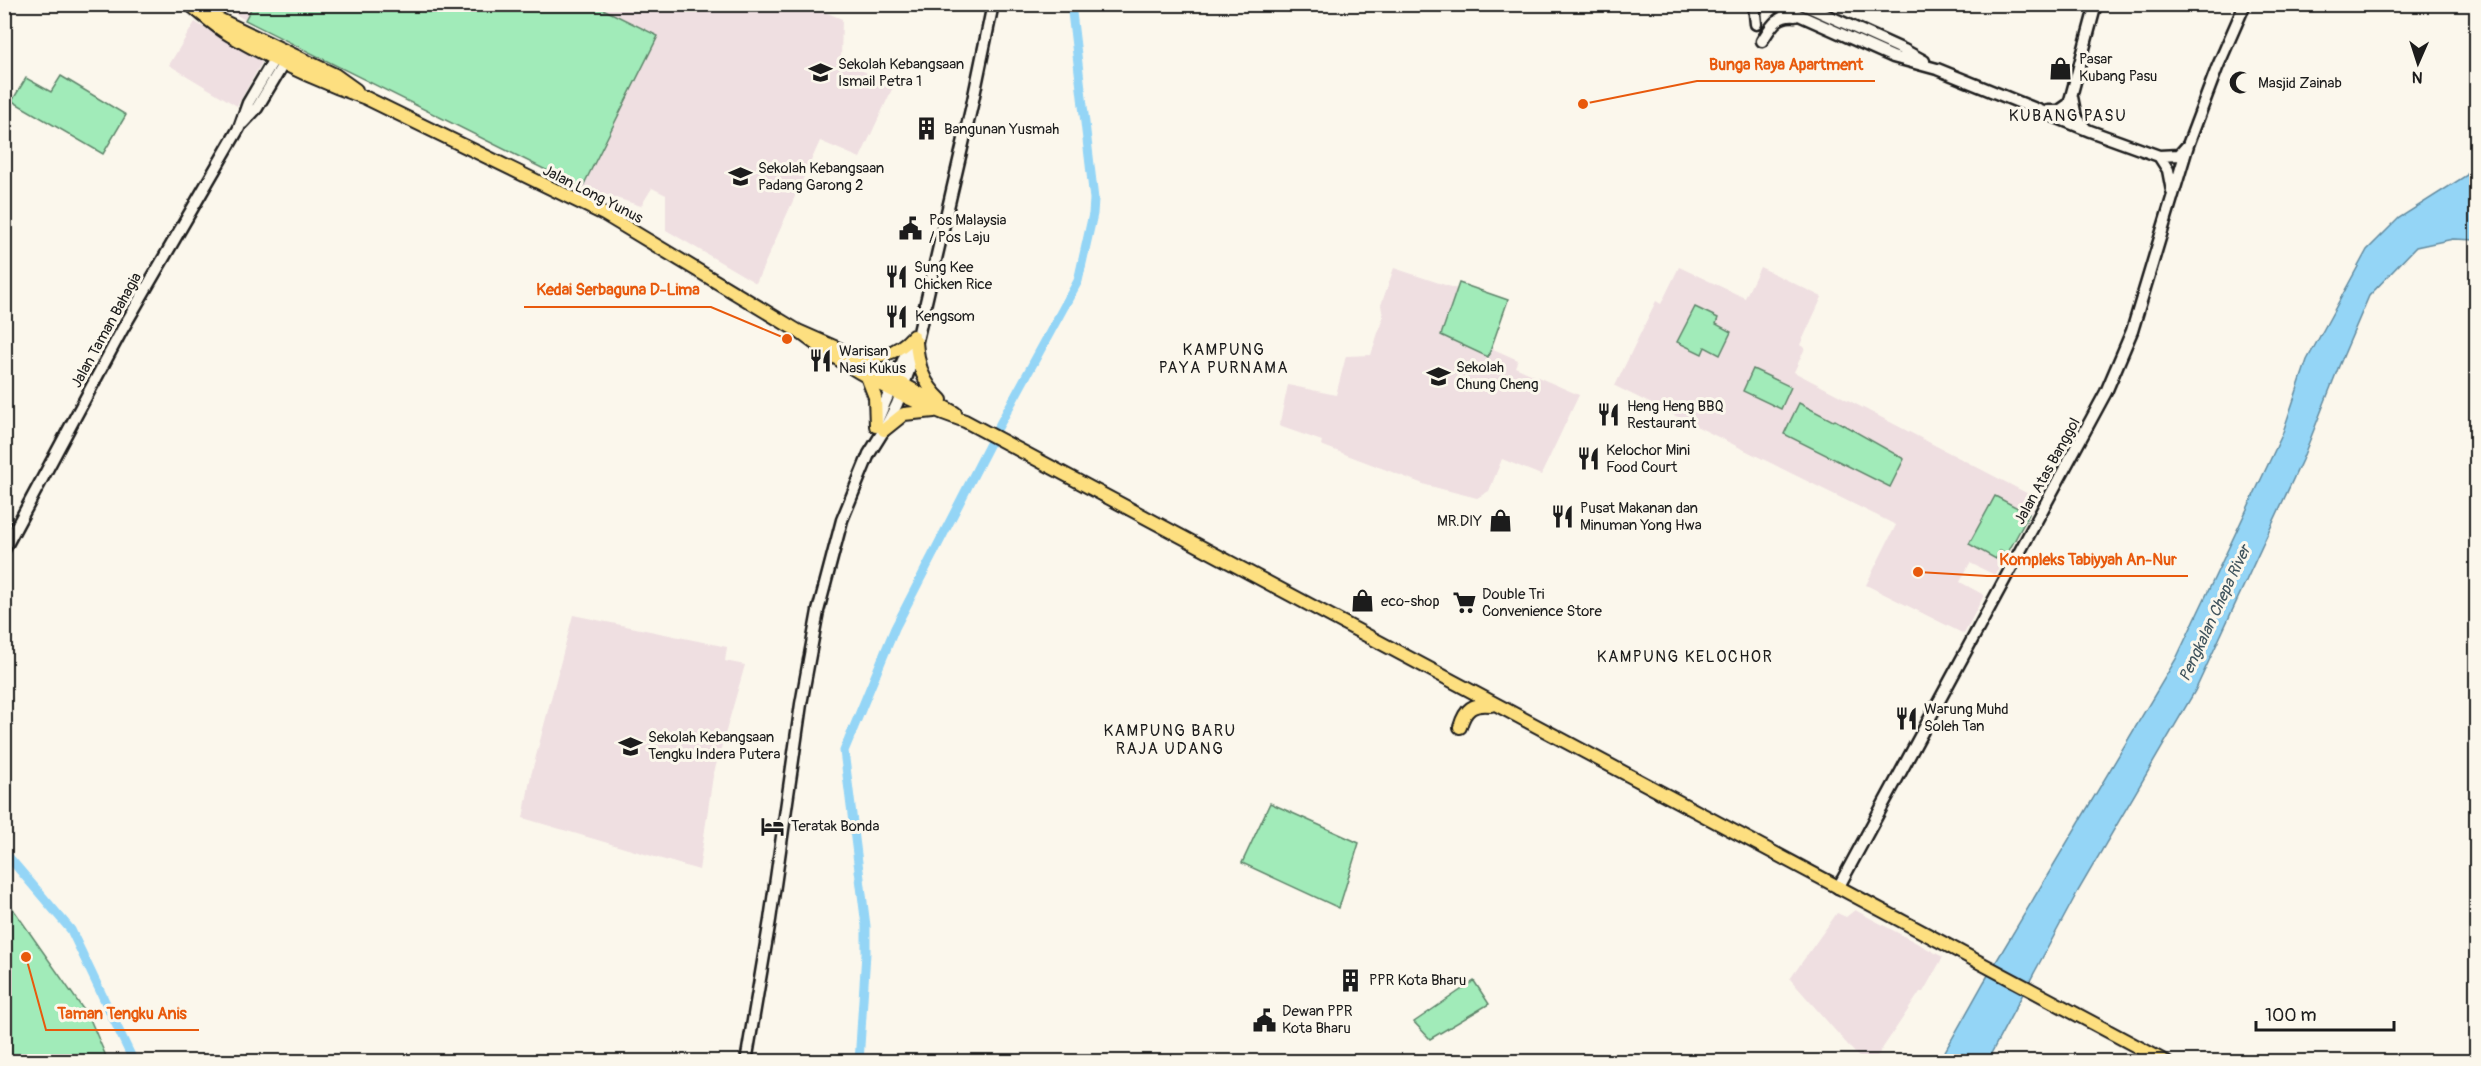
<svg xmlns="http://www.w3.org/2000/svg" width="2481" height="1066" font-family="Pangolin,sans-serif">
<rect width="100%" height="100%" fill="#fbf7ec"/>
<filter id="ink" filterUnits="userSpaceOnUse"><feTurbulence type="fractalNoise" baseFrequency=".0167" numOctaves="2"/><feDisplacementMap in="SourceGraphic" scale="12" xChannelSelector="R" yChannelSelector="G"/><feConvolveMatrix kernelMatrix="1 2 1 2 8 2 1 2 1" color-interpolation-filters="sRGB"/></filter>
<g filter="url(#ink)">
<!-- built -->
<path fill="#efdfe1" d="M221,5h587l34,14 -1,40 52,28 -33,71 -40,-17 -64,142 -90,-53v-35l-14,-7 -11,18 -69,-22 -327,-164z
M195,22l67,40 -25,44 -68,-41z
M1679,267l66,31 15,-31 62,30 -22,48 5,3 -11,24 244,127 -43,76 -25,-12 -10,19 24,13 -20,39 -98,-49 30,-60 -281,-139 41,-85 5,3z
M1394,268l63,21 2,-6 49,17 -17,48 27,12 -3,7 64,28 -38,80 -39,-16 -13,32 -12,7 -51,-13 -105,-40 1,-4 -43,-15 9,-41 48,10 10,-39 25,-1 12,-38 -2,-12z
M573,615l154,32 -2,14 20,4 -32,111 -14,94 -176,-52 8,-43z
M1855,910l88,47 -20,35h-3l-46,69h-12l-72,-82 47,-66 9,4z"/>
<!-- green -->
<path fill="#a1ebb9" stroke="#5e846a" stroke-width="1.5" d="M259,5h336l63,31 -76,152 -337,-168 7,-13 5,2z
M61,76l65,39 -23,39 -91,-53 14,-23 25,14z
M1459,283l49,17 -20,57 -47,-22z
M1695,307l23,11 -2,6 15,8 -11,23 -15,-8 -3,7 -25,-12z
M1753,369l38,18 -10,22 -38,-18z
M1799,403l34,18 2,-1 69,39 -14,28 -106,-53z
M1995,496l34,18 -22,40 -7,-3 -4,8 -27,-15z
M1270,803l89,40 -20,65 -97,-45z
M4,896l86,123 18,42h-103z
M1474,981l15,23 -59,35 -16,-17z"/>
<!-- water -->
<path fill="#94d5f6" stroke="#648b9f" stroke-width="1.5" d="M2476,146v94l-23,-1 -37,8 -47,49 -30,70 -37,94 -107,231 -117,200 -91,170 -48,1 45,-80 192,-323 106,-224 25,-75 60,-110 32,-32 68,-43z"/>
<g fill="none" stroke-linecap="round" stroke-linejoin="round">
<!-- canal -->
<path stroke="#94d5f6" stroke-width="9" d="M4,848l3,7 64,75 63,132
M859,1062l7,-109v-27l-22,-175 51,-123 105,-204 78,-143 15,-67 1,-15 -23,-195"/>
<defs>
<path id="secondary" d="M1754,4l2,20
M1774,4l119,53 44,12 153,62 69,25 20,-1 8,-9
M1802,4l102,46 20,11
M1762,41c9,-14 15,-27 33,-25
M2072,97l4,20 9,11
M2048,111h11l10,-7 27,-100
M243,123l14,-15 31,-52
M2159,156l9,14 4,21
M876,424l36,-85
M4,550l118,-220 117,-202 9,-25 29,-49
M1838,888l268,-496 26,-61 56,-186 29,-77 28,-64
M746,1062l24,-142 31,-216 17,-93 24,-91 27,-66 15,-24 13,-26 15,-42 60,-257 21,-101"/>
<path id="primary" d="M189,4c13,10 27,23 41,31 43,25 90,47 136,63l238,116 194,117 41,18 116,64
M212,16l123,59 21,15
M798,331c50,38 108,70 167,90l1201,641
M916,342c2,24 7,41 25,58
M854,356c25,2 42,-1 59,-20
M866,374l9,23 1,29
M884,430l20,-16 30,-3
M1460,727c5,-18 13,-24 31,-22"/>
</defs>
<!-- secondary casing -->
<use href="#secondary" stroke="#1c1c1c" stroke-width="15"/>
<!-- primary casing -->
<use href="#primary" stroke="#1c1c1c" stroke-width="16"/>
<!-- secondary -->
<use href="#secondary" stroke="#fbf7ec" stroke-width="10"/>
<!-- primary -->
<use href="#primary" stroke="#fddf80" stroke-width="12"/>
</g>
</g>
<!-- icons -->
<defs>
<symbol id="shop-bare" viewBox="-9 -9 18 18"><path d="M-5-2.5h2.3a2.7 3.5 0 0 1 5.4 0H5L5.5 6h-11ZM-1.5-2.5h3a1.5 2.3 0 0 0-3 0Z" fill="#1c1c1c" stroke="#fbf7ec" stroke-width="2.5" paint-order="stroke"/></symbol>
<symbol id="school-bare" viewBox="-9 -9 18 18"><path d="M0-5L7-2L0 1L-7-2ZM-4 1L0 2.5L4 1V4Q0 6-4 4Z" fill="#1c1c1c" stroke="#fbf7ec" stroke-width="2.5" paint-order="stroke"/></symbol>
<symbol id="mosque-bare" viewBox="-9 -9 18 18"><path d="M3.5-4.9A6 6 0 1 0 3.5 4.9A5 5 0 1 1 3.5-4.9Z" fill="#1c1c1c" stroke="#fbf7ec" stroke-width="2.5" paint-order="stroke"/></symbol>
<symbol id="building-bare" viewBox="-9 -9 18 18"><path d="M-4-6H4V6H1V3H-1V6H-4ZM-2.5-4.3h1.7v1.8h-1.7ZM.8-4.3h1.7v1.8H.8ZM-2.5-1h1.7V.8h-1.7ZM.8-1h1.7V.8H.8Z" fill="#1c1c1c" stroke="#fbf7ec" stroke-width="2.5" paint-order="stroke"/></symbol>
<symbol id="civic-bare" viewBox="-9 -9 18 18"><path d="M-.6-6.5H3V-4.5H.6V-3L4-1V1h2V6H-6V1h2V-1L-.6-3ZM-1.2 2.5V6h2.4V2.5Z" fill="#1c1c1c" stroke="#fbf7ec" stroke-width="2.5" paint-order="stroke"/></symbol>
<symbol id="restaurant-bare" viewBox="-9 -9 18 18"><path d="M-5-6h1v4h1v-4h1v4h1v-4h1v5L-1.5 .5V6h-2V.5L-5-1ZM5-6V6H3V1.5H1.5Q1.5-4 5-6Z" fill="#1c1c1c" stroke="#fbf7ec" stroke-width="2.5" paint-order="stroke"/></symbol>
<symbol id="supermarket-bare" viewBox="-9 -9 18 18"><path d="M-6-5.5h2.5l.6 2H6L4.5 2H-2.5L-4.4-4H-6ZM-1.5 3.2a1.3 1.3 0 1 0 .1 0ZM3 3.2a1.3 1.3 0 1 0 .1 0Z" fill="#1c1c1c" stroke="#fbf7ec" stroke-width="2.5" paint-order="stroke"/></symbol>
<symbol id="hotel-bare" viewBox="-9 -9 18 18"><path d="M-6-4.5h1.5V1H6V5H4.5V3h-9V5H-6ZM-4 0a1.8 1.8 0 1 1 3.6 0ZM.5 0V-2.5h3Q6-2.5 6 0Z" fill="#1c1c1c" stroke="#fbf7ec" stroke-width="2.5" paint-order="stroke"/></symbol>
</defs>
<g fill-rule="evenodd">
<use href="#shop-bare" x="2044" y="52" width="33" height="33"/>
<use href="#school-bare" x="804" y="56" width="33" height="33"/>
<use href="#mosque-bare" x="2224" y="66" width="33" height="33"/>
<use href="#building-bare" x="910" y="112" width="33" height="33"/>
<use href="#school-bare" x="724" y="160" width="33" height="33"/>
<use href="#civic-bare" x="894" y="212" width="33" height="33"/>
<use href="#restaurant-bare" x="880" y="260" width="33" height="33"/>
<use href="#restaurant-bare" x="880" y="300" width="33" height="33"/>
<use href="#restaurant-bare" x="804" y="344" width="33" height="33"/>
<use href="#school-bare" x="1422" y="360" width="33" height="33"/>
<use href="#restaurant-bare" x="1592" y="398" width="33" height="33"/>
<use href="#restaurant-bare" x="1572" y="442" width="33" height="33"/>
<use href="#restaurant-bare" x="1546" y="500" width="33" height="33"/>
<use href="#shop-bare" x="1484" y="504" width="33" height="33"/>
<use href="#shop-bare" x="1346" y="584" width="33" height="33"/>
<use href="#supermarket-bare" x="1448" y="586" width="33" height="33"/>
<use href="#restaurant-bare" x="1890" y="702" width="33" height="33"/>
<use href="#school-bare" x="614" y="730" width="33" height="33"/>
<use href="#hotel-bare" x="756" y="810" width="33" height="33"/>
<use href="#building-bare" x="1334" y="964" width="33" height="33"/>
<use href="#civic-bare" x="1248" y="1004" width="33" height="33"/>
</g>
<g text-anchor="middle" stroke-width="6" stroke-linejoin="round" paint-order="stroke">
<!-- poi labels -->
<g font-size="15" fill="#1c1c1c" stroke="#fbf7ec" text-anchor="start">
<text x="2079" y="64">Pasar<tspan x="2079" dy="17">Kubang Pasu</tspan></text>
<text x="838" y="69">Sekolah Kebangsaan<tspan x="838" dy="17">Ismail Petra 1</tspan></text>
<text x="2258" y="88">Masjid Zainab</text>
<text x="944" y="134">Bangunan Yusmah</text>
<text x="758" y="173">Sekolah Kebangsaan<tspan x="758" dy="17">Padang Garong 2</tspan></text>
<text x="929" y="225">Pos Malaysia<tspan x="929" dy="17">/ Pos Laju</tspan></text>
<text x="914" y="272">Sung Kee<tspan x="914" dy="17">Chicken Rice</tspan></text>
<text x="915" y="321">Kengsom</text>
<text x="839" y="356">Warisan<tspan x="839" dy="17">Nasi Kukus</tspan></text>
<text x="1456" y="372">Sekolah<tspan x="1456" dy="17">Chung Cheng</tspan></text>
<text x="1627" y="411">Heng Heng BBQ<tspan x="1627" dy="17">Restaurant</tspan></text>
<text x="1606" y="455">Kelochor Mini<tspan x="1606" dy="17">Food Court</tspan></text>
<text x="1580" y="513">Pusat Makanan dan<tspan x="1580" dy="17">Minuman Yong Hwa</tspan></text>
<text x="1482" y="526" text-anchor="end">MR.DIY</text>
<text x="1482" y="599">Double Tri<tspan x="1482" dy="17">Convenience Store</tspan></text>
<text x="1381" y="606">eco-shop</text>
<text x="1924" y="714">Warung Muhd<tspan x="1924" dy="17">Soleh Tan</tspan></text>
<text x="648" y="742">Sekolah Kebangsaan<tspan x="648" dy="17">Tengku Indera Putera</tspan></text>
<text x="791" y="831">Teratak Bonda</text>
<text x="1369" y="985">PPR Kota Bharu</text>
<text x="1282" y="1016">Dewan PPR<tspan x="1282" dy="17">Kota Bharu</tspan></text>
</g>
<!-- street labels -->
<g font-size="15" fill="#1c1c1c" stroke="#fbf7ec">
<text transform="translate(593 194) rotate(27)" y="5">Jalan Long Yunus</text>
<text transform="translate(106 330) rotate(-61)" y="5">Jalan Taman Bahagia</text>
<text transform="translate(2047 471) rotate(-61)" y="5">Jalan Atas Banggol</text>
</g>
<!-- neighbourhood labels -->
<g font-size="16" letter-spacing="1.5" fill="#1c1c1c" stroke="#fbf7ec">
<text x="2068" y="121">KUBANG PASU</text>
<text x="1224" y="355">KAMPUNG<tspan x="1224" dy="18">PAYA PURNAMA</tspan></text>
<text x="1685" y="662">KAMPUNG KELOCHOR</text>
<text x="1170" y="736">KAMPUNG BARU<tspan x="1170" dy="18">RAJA UDANG</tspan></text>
</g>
<!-- water labels -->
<g font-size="16" font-style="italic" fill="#40545d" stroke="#fbf7ec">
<text transform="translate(2214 613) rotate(-65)" y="6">Pengkalan Chepa River</text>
</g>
</g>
<!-- callouts -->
<path fill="none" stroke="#e8590c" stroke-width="2" d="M1583 104L1697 81H1875M787 339L711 307H524M1918 572L1987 576H2188M26 957L46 1030H199"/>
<g fill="#e8590c" stroke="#fbf7ec" stroke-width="2">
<circle cx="1583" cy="104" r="6"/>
<circle cx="787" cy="339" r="6"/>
<circle cx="1918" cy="572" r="6"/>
<circle cx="26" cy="957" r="6"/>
</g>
<g font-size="16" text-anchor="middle" font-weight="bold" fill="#e8590c" stroke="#fbf7ec" stroke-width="6" stroke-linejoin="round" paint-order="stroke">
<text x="1786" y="70">Bunga Raya Apartment</text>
<text x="618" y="295">Kedai Serbaguna D-Lima</text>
<text x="2088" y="565">Kompleks Tabiyyah An-Nur</text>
<text x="122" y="1019">Taman Tengku Anis</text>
</g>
<!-- margin -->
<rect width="2481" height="1066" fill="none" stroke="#fbf7ec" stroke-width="24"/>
<rect x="12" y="12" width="2457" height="1042" fill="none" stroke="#1c1c1c" stroke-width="2" filter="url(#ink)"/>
<!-- north arrow -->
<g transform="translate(2418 63) rotate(183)" stroke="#fbf7ec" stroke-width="4.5" paint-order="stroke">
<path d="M0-4.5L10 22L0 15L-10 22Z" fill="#1c1c1c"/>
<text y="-9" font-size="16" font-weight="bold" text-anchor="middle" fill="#1c1c1c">N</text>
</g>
<!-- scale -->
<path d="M2256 1021v9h138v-9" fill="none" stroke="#1c1c1c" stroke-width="3"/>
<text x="2265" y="1021" font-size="18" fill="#1c1c1c" stroke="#fbf7ec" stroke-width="4.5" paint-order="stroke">100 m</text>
</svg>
